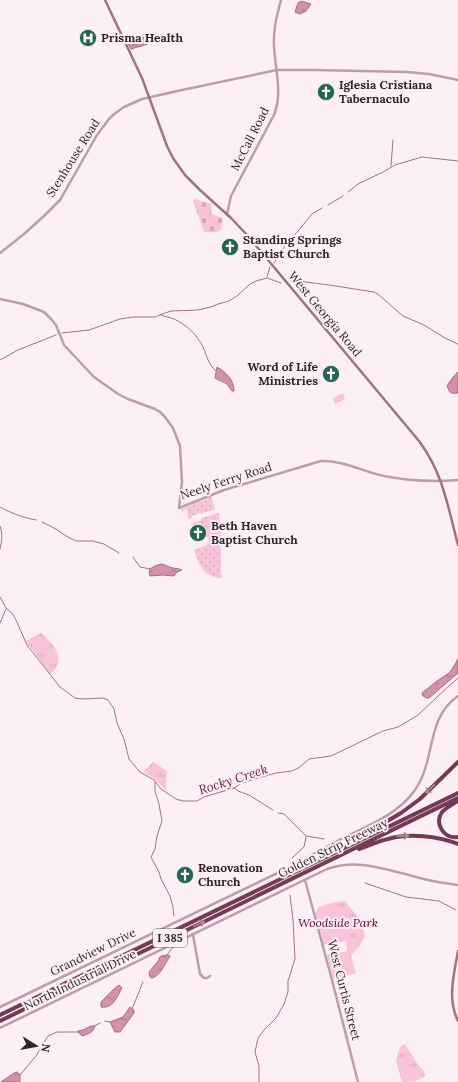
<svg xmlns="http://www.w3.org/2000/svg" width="458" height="1082" font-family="Lora,serif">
<defs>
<pattern id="grass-dots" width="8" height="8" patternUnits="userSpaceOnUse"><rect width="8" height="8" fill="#f9c4d9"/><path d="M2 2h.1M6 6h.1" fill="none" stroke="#d6a8ba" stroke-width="1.8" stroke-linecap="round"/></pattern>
<pattern id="cemetery-stones" width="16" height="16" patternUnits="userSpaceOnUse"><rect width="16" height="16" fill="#f9c4d9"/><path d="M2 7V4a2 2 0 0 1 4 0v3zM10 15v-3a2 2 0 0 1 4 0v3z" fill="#d6a8ba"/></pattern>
<pattern id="park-tufts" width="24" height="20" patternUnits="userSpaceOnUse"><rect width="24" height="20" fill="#f9c4d9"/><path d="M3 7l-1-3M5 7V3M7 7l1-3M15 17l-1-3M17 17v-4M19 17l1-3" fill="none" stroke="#d6a8ba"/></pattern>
<pattern id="water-ripples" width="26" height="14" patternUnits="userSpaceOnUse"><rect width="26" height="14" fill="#d490ac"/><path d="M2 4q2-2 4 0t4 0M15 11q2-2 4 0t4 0" fill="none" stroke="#ac758c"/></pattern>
</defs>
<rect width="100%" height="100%" fill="#fcf0f4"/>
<!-- grass -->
<path fill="url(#grass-dots)" d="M211,497l4,12 -14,5 -1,-1 -8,3 -1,2 -3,1v-5l-2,-5 -4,2v-2z
M219,513l2,22v38l1,5c-18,0 -23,-13 -28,-28l13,-5v-1l2,-2 -1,-5h-3l-5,-14 -9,3v-2l10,-4v-2z"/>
<!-- cemetery -->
<path fill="url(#cemetery-stones)" d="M195,199l17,5 -1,10 12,4 -2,12 -4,2h-13l-11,-31z"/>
<!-- park -->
<path fill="url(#park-tufts)" d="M41,633c13,11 27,27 9,41l-24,-33z
M153,762l14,9 -1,19 -15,-14 -8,-4z
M345,901l16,20 4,15 -6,11 -8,8 5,18 -23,6 -6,-24 20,-4 -1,-10 -22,4 -9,-32 4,-6 16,-5z
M405,1044l13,21 6,6 1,5c-8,6 -13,6 -23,6l-6,-21 4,-14z"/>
<!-- pitch -->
<path fill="#f9c4d9" d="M343,393l2,6 -10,5 -2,-6z
M330,905l9,1 15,14 -1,7c-9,9 -14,18 -28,14l-7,-27 3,-5z
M403,1063c7,1 12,4 16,10l-2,3 -12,4 -4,-4 -2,-12z"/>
<!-- water -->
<path fill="url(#water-ripples)" stroke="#a27085" d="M301,1l10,3 -5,7 -6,3 -5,-2 3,-9z
M143,37l5,6v1l-17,5 -4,-7 1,-1z
M217,367c9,5 17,13 17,24h-2l-5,-7 -12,-6z
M458,372v21c-8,1 -8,0 -11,-7l6,-9z
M161,564c6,1 7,3 12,4 3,1 5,0 9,2l-5,2 -3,4 -11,-1 -13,1 -1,-3 1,-4 5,-3z
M458,659v14l-29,25h-2l-4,-2 -1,-3 15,-12 12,-8 3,-4z
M167,955l3,1 -1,2c-5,7 -9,18 -17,20l-2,-1 -1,-5 10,-12v-2l2,-2z
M119,985l3,3c-5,9 -9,21 -21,19v-5c6,-6 11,-12 18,-17z
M130,1007l4,3v3l-14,19h-5l-5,-10 13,-5z
M91,1026h4c-2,7 -7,8 -13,10l-4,-4v-1l5,-1z
M17,1072l3,3v7h-19l13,-9z"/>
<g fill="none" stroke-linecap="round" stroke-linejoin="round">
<!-- stream -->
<path stroke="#a27085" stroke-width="1" d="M391,166l2,-26
M348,192l10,-8 25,-12 12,-7 27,-8 36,4
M328,205l15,-9
M274,263l12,-19 12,-13 14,-17 10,-6
M267,277l3,-10
M290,280l39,5 45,7 5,3 24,21 21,9 21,13 13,6
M161,315c4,2 9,2 13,4 12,5 23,16 29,28 4,9 5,17 13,24
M62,333l27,-3 31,-11 13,-2h22l10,-4 6,-2 27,-1 13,-3 7,-3 11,-3 8,-5 13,-12 6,-3 11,-3 14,5
M0,360l18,-10 38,-15
M0,507c10,6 25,11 36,13
M42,522l14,7 10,7 10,5h17l11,3 15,9
M0,526c3,9 2,14 0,23
M133,557l7,10 10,2
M0,597l6,11 6,5 4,7 11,25 33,42 15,11 8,1 20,-1 5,2 6,9 3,14 7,16 5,20 11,13 14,8 7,9 15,10 7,2h14l7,-4 30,-9 6,-4 11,-4 25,-7 16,-2 8,-4 9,-8 22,-3 52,-25 15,-4 20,-12 19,-18 21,-19
M0,623l6,-14
M155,782v9l4,13 3,17 -5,15 -2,13 -4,8 1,2 7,13 2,7 9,17 3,11 1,9
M234,788l4,3 11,4 24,15
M278,813l6,1 22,22 18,3
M292,858l12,-11 2,-10
M365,883l41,14 33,4 17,9
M167,955l7,-9
M132,1009l11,-27
M105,1021l5,1
M94,1026l6,-3
M20,1075l16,-19 12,-20 9,-4h21
M259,1082v-16l-4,-14 3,-14 7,-9 11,-11 8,-14 4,-12v-11l7,-22 -2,-39 -3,-25"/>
<!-- tertiary -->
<path stroke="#bc9da9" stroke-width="2.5" d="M227,214l4,-18 43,-81c9,-22 1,-46 0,-69 -1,-16 3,-31 7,-46
M0,253l24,-19 21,-19 15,-15 37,-65 12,-16 4,-4 11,-8 18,-8 40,-9 95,-20h38l92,2 22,2 29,6
M0,299l23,5 21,8 7,7 5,6 8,20 30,32 24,17 10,5 27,10 5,3 5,5 8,11 7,18 2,36 -3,26 45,-18 97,-29c21,-1 43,11 63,15 25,5 49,6 74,4
M305,880l27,100 26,102
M193,935l7,39 4,4h3l3,-2
M0,1007l294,-142c17,-10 34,-19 51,-28 25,-12 53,-23 70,-47 4,-6 8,-14 10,-21 9,-27 7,-55 33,-73
M0,1028l327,-159c29,-10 53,-1 82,6 16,5 32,8 49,10"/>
<!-- secondary -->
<path stroke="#9f7284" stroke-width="2.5" d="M105,0l37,78 25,68 6,12 12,17 15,15 31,28 17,18 171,205c24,32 29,66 39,104
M458,951c-4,23 -11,48 0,70"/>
<!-- motorway -->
<path stroke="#753a55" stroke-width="4" d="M458,801c-5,3 -12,7 -16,11 -8,12 2,27 16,25
M357,839l44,-26 19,-14 38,-37
M359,849c9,-3 19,-8 29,-10 21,-6 50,-3 70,5
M0,1015l458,-222
M0,1021l458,-223"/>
</g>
<!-- one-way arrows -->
<defs><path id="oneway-shaft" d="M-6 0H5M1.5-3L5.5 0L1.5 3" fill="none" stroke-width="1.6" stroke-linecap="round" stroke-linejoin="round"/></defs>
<g stroke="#b28c9d">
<use href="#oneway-shaft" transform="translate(430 789) rotate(136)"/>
<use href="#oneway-shaft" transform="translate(403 836) rotate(-4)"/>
<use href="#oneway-shaft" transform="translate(199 924) rotate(-26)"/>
</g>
<!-- icons -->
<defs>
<symbol id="hospital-disc" viewBox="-11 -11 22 22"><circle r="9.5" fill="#236453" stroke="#fcf0f4"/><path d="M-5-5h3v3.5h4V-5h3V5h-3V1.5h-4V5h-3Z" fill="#fff"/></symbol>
<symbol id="church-disc" viewBox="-11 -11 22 22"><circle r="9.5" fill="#236453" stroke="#fcf0f4"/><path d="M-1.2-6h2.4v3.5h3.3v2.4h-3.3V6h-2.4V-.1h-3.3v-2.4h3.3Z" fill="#fff"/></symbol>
</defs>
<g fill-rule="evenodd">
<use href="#hospital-disc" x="78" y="28" width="20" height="20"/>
<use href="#church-disc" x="316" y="82" width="20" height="20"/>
<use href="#church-disc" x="220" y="237" width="20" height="20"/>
<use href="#church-disc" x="321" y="364" width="20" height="20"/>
<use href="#church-disc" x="188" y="523" width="20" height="20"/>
<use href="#church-disc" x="175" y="865" width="20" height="20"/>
</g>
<g text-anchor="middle" stroke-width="4" stroke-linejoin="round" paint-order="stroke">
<!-- shield labels -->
<rect fill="#fcf0f4" stroke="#6c6266" stroke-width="1" x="153" y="929" width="34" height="18" rx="3"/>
<g font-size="11" font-weight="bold" fill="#2f2529">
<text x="170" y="942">I 385</text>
</g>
<!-- poi labels -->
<g font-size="12" font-weight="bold" fill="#2f2529" stroke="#fcf0f4" text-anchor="start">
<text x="101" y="42">Prisma Health</text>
<text x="339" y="89">Iglesia Cristiana<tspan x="339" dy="14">Tabernaculo</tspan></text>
<text x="243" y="244">Standing Springs<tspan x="243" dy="14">Baptist Church</tspan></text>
<text x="318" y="371" text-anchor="end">Word of Life<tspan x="318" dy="14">Ministries</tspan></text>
<text x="211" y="530">Beth Haven<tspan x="211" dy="14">Baptist Church</tspan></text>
<text x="198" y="872">Renovation<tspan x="198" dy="14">Church</tspan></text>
</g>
<!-- street labels -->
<g font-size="12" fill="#2f2529" stroke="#fcf0f4">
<text transform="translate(250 139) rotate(-63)" y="4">McCall Road</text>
<text transform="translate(73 158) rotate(-58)" y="4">Stenhouse Road</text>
<text transform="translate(325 314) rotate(50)" y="4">West Georgia Road</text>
<text transform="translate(226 481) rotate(-18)" y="4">Neely Ferry Road</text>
<text transform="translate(333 848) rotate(-26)" y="4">Golden Strip Freeway</text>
<text transform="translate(93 952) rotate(-26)" y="4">Grandview Drive</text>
<text transform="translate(80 980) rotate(-26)" y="4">North Industrial Drive</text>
<text transform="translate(344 990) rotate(76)" y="4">West Curtis Street</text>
</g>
<!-- park labels -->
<g font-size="12" font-style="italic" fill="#550232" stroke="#fcf0f4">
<text x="338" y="927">Woodside Park</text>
</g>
<!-- water labels -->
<g font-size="13" font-style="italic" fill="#6c1c45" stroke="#fcf0f4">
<text transform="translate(233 779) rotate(-18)" y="5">Rocky Creek</text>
</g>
</g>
<!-- north arrow -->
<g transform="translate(36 1046) rotate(101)" stroke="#fcf0f4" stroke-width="3" paint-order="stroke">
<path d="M0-3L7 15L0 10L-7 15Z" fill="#2f2529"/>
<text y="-6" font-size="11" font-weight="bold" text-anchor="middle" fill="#2f2529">N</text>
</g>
</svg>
